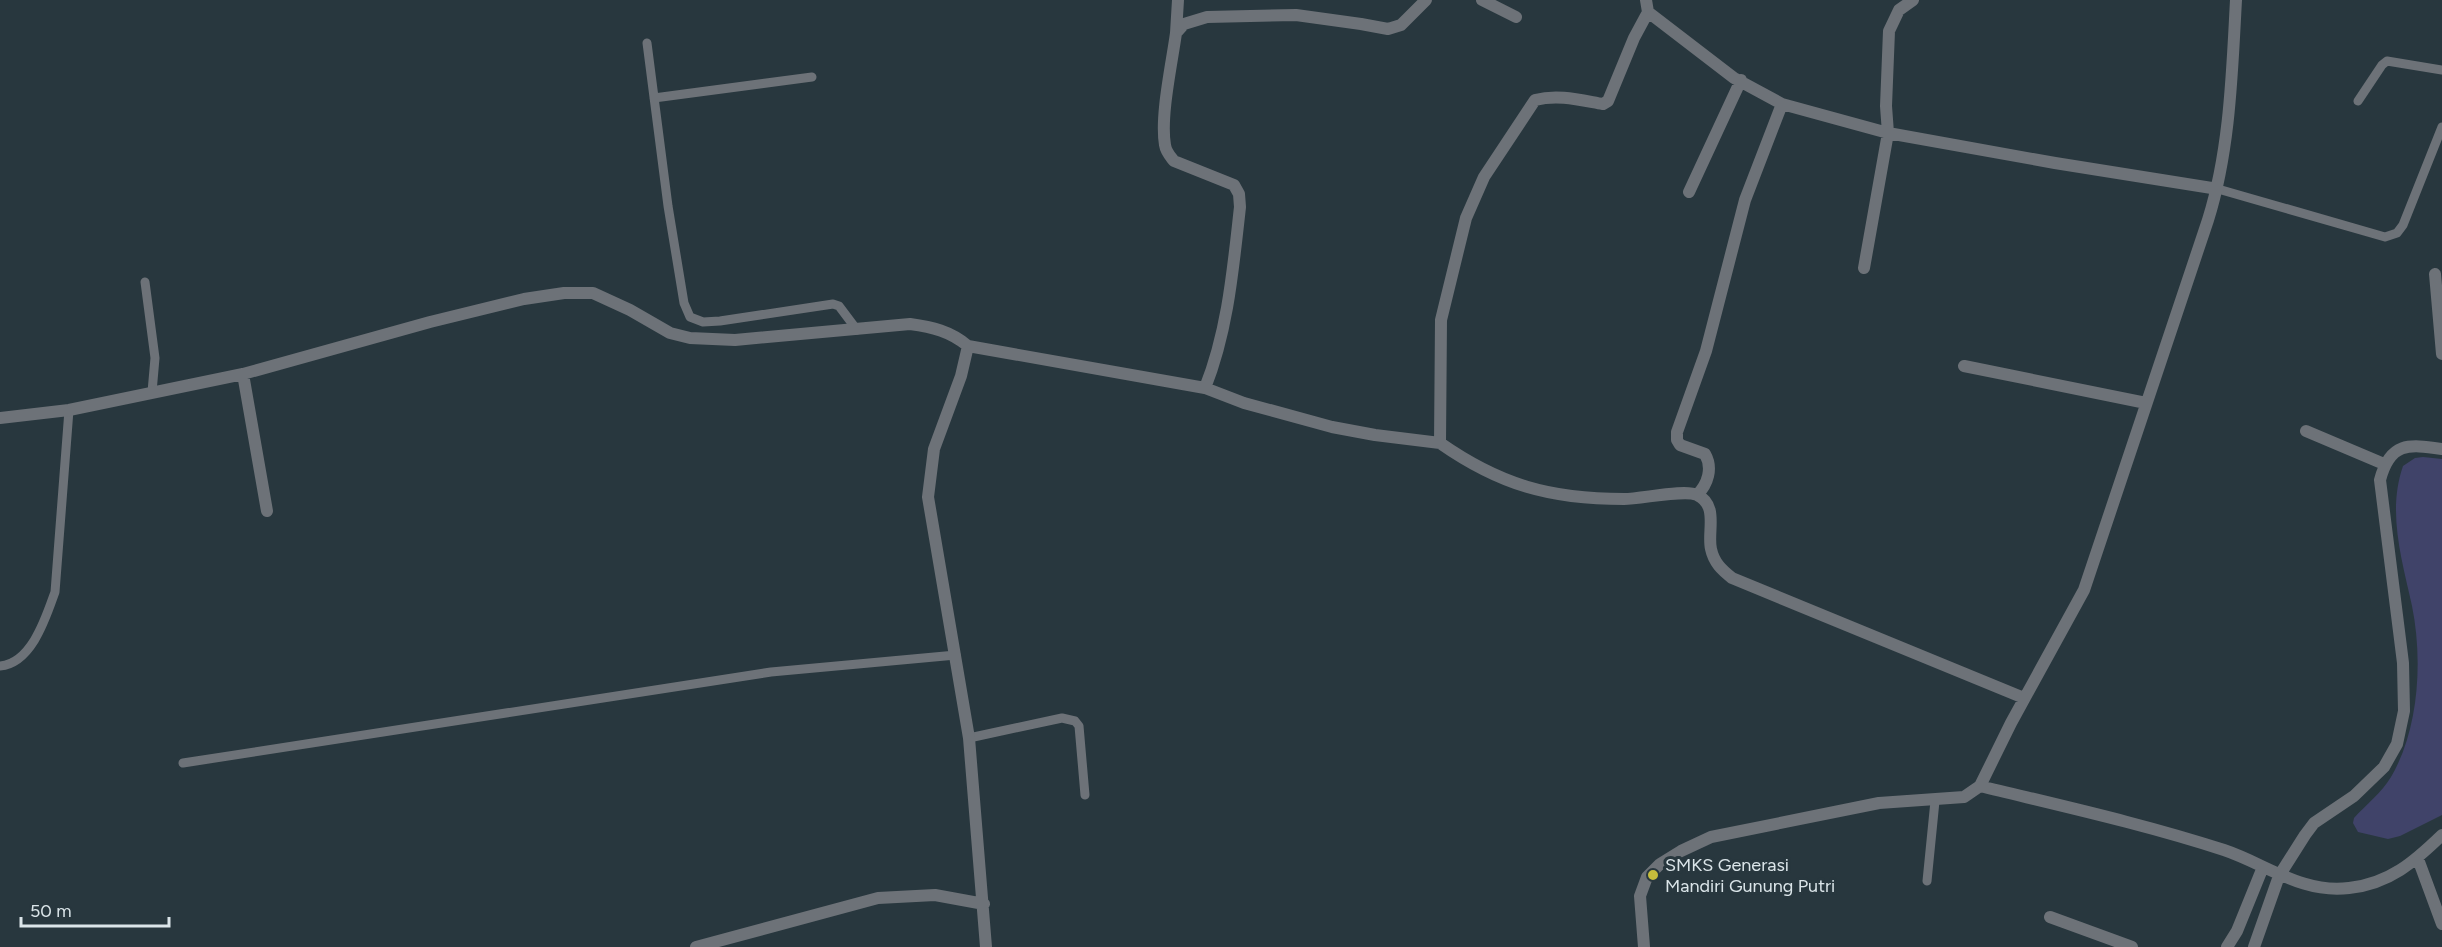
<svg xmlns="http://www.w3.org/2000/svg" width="2442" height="947" font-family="Figtree,sans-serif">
<rect width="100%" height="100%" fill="#28373e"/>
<!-- water -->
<path fill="#404369" d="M2423,457l19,2v356l-42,21 -12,3 -30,-7 -5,-9 1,-5c12,-13 28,-26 37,-41 28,-48 32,-117 21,-171 -10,-46 -25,-94 -9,-140l12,-8z"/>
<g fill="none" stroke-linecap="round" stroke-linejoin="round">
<!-- lane -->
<path stroke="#6d7278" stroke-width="9" d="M647,43l21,163 16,97 6,14 13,5 17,-1 113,-17 6,2 18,24
M654,98l158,-21
M2358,101l24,-36 5,-4 55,9
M2218,189l167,48 12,-4 6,-8 39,-98
M145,282l10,76 -3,34
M0,666c32,-3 46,-49 55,-74l14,-182
M969,738l93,-20 13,3 4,5 6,69
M183,763l588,-91 185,-17
M1927,881l8,-80"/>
<!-- street -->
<path stroke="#6d7278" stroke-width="12" d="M1482,0l34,17
M1646,0l2,12 -14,26 -26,63 -5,3c-23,-4 -45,-10 -68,-4l-51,77 -18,41 -25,102 -1,123c60,42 110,56 184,56 17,0 61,-10 73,-4 22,10 10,37 14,54 3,14 11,21 21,29l292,120
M1648,12l86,66 48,26 106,29 167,30 163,26
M1176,33l2,-33
M1689,192l52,-112
M1864,268l24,-135 -2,-27 3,-75 10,-21 14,-10
M2435,274l7,80
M968,346l237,42 39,15 88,24 43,8 65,8
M1964,366l182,37
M243,374l24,137
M1205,388c23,-58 28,-119 35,-181l-1,-13 -5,-9 -60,-24c-4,-5 -8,-9 -9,-16 -5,-29 7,-82 11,-112l8,-9 23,-7 89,-2 65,9 27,5 13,-4 25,-25
M0,418l69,-8 174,-36 187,-52 94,-23 40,-6h29l37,17 40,23 20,5 45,2 175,-16c22,3 40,7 58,22l-7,30 -27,73 -6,48 41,241 17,209
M2306,431l78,33
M1697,495c11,-11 16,-27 8,-41l-25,-9 -3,-5v-8l29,-81 39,-151 37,-96
M1980,786l31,-63 73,-133 124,-370c22,-70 24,-147 28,-220
M2418,859l24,65
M2050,917l82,30
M696,947l182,-49 57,-3 49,9
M1644,947l-4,-51 7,-19 13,-13 21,-13 30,-14 168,-34 85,-6 16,-11c82,20 164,38 244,64 42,14 78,44 125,38 40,-4 65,-26 93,-53
M2227,947l10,-16 26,-64
M2254,947l25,-71 26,-41 9,-12 40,-27 30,-29 13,-23 7,-33 -1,-48 -23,-183c10,-38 28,-36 62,-31"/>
</g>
<!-- markers -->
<circle fill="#c6bc3c" stroke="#28373e" stroke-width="2" cx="1653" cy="875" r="6"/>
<g text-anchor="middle" stroke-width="6" stroke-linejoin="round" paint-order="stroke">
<!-- poi labels -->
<g font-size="18" fill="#dbe5e9" stroke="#28373e" text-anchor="start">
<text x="1665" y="871">SMKS Generasi<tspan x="1665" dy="21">Mandiri Gunung Putri</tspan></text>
</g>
</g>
<!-- scale -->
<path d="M21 917v9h148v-9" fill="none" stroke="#dbe5e9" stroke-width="3"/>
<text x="30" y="917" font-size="18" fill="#dbe5e9" stroke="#28373e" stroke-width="4.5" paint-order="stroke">50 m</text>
</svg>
